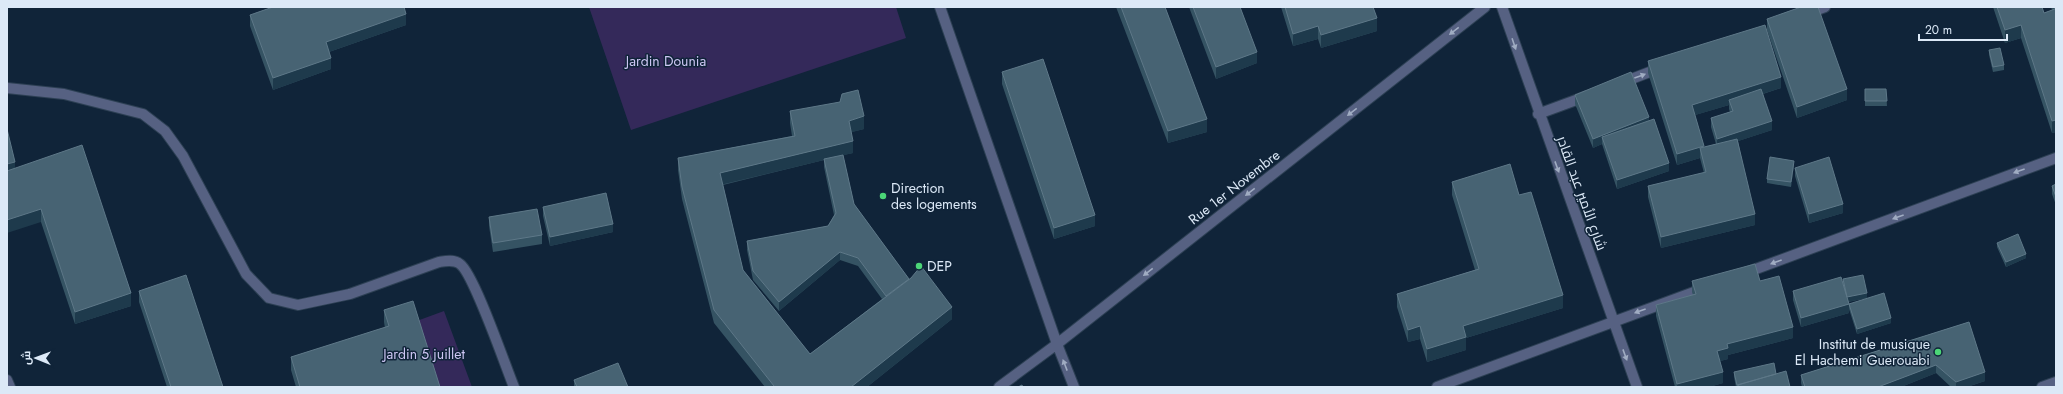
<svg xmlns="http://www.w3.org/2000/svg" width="2063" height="394" font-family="Jost,Cairo,sans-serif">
<rect width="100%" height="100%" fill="#102439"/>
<!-- green -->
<path fill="#34295a" d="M589,7h307l10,31 -275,92z
M444,311l28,76h-157l-10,-25z"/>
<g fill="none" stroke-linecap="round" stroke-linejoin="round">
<defs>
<path id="minor" d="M940,7l117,337 17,43
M1502,7l135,380
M1806,14l19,-7
M1621,83l39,-15
M7,88l57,6 79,20 22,17 18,25 63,118 23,24 29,7 52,-11 89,-32c6,-1 15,-3 21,2 14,10 45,101 54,123
M1538,114l49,-18
M1745,273l311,-115
M7,380l3,7
M999,387l58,-43 428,-337
M1437,387l268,-99
M2042,387l14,-5"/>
</defs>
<!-- minor casing -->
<use href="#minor" stroke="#2d4054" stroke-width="12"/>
<!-- minor -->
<use href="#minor" stroke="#566182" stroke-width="10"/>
</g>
<!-- wall -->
<path fill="#355363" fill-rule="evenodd" d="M1116,7h49l42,125 -39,11z
M1189,7h51l17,56 -41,16z
M1281,7h92l4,24 -56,17 -3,-9 -25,7z
M1993,7h49l2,6 8,-3 -1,-3h5v125l-4,1 -31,-95 -16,5z
M250,15l156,10 -77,27 2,17 -58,21 -23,-64z
M1767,19l80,81 -50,18 -30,-88z
M1989,50l15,15v5l-11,2 -4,-17z
M1648,61l133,27 -18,6 9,36 -34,11 17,84 -94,23 -13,-51v-11l56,-13 -4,-15 -23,7 -29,-92zM1729,105v4l1,3 -19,6v9l5,17 -12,3 -9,-32z
M1002,72l93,154 -41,13 -52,-155z
M1865,89h21l1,17h-22z
M1575,95l74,26 20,50 -52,18 -15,-45 -9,4 -18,-44z
M790,111l74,18 -13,3 2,21 -10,2 11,49 55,75 43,40 -85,68h-102l-51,-64 -32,-124 -4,-29v-12l114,-22 -2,-13zM824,160v7l10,48 -6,11 -81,15v9l6,30 26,31 61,-51 18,6 24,33 -72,55 -67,-84 -20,-85z
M1794,165l-3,22 -24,-4v-4z
M15,168l116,138 -56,18 -34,-102z
M1795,168l48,45 -34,10 -14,-47z
M1452,182l67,13 44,113 -97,30v12l-39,12 -7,-23 -12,3 -11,-35v-13l78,-24 -23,-75z
M2056,184v21l-4,-11v-8z
M543,207l70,25 -63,14 -7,-30z
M489,217l53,18v9l-49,8 -4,-26z
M1997,243l29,15 -20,9 -9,-20z
M1843,279l24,19 -19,4 1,11 -48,14 -8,-27v-9l50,-7z
M1692,281h68l33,57 -65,17v4l-8,2 3,22 -14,4h-34l-19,-71v-11l37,-10 -1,-3z
M139,291l84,96h-56l-28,-85z
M1849,304l42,19 -34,11 -8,-25z
M384,310l56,77h-144l-5,-17v-13l94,-29 -1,-6z
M1969,322l16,59 -18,6h-16l-15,-14 -35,14h-99l-1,-4v-8z
M1734,372l42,2 14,13h-54l-2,-10z
M574,380l54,7h-54z"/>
<!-- shaded-wall -->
<path fill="#1e3a4c" d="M406,14v11l-80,28v-11z
M1377,18v13l-56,17v-13z
M2021,25v13l-16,5v-13z
M1318,26v13l-25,7v-12z
M1257,52v11l-41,16v-12z
M331,58v11l-58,21v-12z
M1781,77v11l-50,16 -2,-4v5l-37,11v-11z
M1847,89v11l-50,18v-11z
M864,116v13l-15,4v-12z
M1649,117v9l-47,11v7l-9,4v-9z
M1207,119v13l-39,11v-12z
M2056,120v12l-4,1v-12z
M1772,121v9l-55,18v-9z
M853,141v12l-133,32v-12z
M1704,146v11l-4,-9v10l-23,7v-11z
M1794,161v4l-3,22v-5z
M15,162v9l-8,2v-9z
M1669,163v8l-52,18v-9z
M1843,204v9l-34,10v-9z
M41,209v13l-34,11v-13z
M1755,214v11l-94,23v-11z
M1095,215v11l-41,13v-11z
M613,224v8l-63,14v-9z
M840,252v8l-61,51v-9z
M2026,254v4l-20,9v-5z
M131,293v13l-56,18v-12z
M1867,293v5l-20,4v-5z
M1563,295v13l-97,30v12l-39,12v-13l36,-23z
M1849,304v9l-48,14v-9z
M952,307v12l-85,68h-16z
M1891,318v5l-34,11v-5z
M1420,326v13l-12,3v-12z
M1793,327v11l-65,17v4l-11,3v-11l10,-7z
M1936,365v8l-35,14h-23z
M1723,372v11l-14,4h-32v-3z
M1985,372v9l-18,6h-11v-5z"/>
<!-- building -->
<path fill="#476373" stroke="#5e7888" d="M273,7h131l2,7 -80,28 5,16 -58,20 -23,-63z
M1121,7h44l42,112 -39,12z
M1193,7h47l17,45 -41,15z
M1285,7h88l4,11 -56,17 -3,-9 -25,8z
M1801,7h17l29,82 -50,18 -30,-88z
M1997,7h45l2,6 11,-4v-2h1v113l-4,1 -31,-96 -16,5z
M1765,25l16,52 -89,28 12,41 -27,8 -29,-93z
M2000,48l4,17 -11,2 -4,-17z
M1043,59l52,156 -41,13 -52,-156z
M1631,72l18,45 -56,22 -18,-44z
M1761,89l11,32 -55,18 -6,-21 22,-7 -4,-11z
M1865,89h21l1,12h-22z
M858,90l6,26 -15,5 4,20 -133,32 23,97 67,84 101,-76 10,-12 31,41 -101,80h-79l2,-1 -60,-76 -32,-123 -4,-29 117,-22 -5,-25 50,-9 2,-8z
M1654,119l15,44 -52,17 -15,-43z
M7,129l8,33 -8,2z
M1737,139l18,75 -94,23 -13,-51 58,-14 -6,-24z
M82,145l49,148 -56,19 -34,-103 -34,11v-49z
M843,155l11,49 55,75 -23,17 -28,-38 -18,-6 -61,50 -26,-31 -6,-30 81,-15 8,-13 -12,-54z
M1770,157l24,4 -3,21 -24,-3z
M1829,157l14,47 -34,10 -14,-46z
M1510,164l9,31 12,-3 32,103 -100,31 3,11 -39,12 -7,-23 -12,4 -11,-36 82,-25 -27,-87z
M2056,184v13l-4,-11z
M606,193l7,31 -63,13 -7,-30z
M537,209l5,26 -49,8 -4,-26z
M2018,234l8,20 -20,8 -9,-19z
M1755,264l5,17 19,-5 14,51 -66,17 1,4 -11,3 6,21 -46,12 -21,-79 40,-11 -4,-13z
M186,275l37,112h-52l-32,-96z
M1863,275l4,18 -20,4 -4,-18z
M1841,277l8,27 -48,14 -8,-27z
M1884,293l7,25 -34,11 -8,-25z
M413,301l27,86h-140l-9,-30 98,-31 -5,-16z
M1969,322l16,50 -29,10 -20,-17 -58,22h-73l-4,-12z
M618,363l10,24h-51l-3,-7z
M1774,363l2,11 -39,11 -3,-13z
M1786,371l4,16h-52v-2z
M1022,385l1,2h-5z"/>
<!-- one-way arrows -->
<defs><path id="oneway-solid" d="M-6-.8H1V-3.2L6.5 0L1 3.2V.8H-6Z"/></defs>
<g fill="#a0acc2">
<use href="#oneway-solid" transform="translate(1454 31) rotate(142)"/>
<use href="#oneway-solid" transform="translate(1514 44) rotate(71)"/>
<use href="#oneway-solid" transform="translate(1640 76) rotate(-20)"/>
<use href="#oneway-solid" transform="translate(1352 112) rotate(142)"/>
<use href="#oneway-solid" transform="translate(1557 167) rotate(70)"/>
<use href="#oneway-solid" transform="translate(2019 171) rotate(160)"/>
<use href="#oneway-solid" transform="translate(1250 192) rotate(142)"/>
<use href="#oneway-solid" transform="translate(1898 217) rotate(160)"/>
<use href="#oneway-solid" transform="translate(1776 262) rotate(160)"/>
<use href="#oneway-solid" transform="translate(1148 272) rotate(142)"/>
<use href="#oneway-solid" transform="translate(1640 311) rotate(160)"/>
<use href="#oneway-solid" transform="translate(1625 355) rotate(70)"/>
<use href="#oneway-solid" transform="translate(1065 365) rotate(-111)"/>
</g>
<!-- markers -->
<g fill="#4bd677" stroke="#102439" stroke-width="1.5">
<circle cx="883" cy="196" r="4"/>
<circle cx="919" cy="266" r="4"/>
<circle cx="1938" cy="352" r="4"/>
</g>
<g text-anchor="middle" stroke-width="3" stroke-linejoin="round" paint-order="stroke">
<!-- park labels -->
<g font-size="14" fill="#cec7f4" stroke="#102439">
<text x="666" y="66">Jardin Dounia</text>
<text x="424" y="359">Jardin 5 juillet</text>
</g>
<!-- street labels -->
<g font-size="14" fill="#dce9f7" stroke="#102439">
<text transform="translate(1234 187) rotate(-38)" y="5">Rue 1er Novembre</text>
<text transform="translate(1582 193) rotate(70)" y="5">شارع الأمير عبد القادر</text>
</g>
<!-- poi labels -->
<g font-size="14" fill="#dce9f7" stroke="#102439" text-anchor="start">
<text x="891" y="193">Direction<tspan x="891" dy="16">des logements</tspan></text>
<text x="927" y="271">DEP</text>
<text x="1930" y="349" text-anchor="end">Institut de musique<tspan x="1930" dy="16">El Hachemi Guerouabi</tspan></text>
</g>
</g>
<!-- border -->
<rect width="2063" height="394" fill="none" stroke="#dce9f7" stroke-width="16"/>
<!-- north arrow -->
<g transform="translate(36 358) rotate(271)" stroke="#102439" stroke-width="3" paint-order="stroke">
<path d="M0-3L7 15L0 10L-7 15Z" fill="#dce9f7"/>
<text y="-6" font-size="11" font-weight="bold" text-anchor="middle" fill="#dce9f7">ش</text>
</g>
<!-- scale -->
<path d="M1919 34v6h88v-6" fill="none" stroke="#dce9f7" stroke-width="2"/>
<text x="1925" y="34" font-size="12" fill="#dce9f7" stroke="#102439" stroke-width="3" paint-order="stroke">20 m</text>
</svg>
